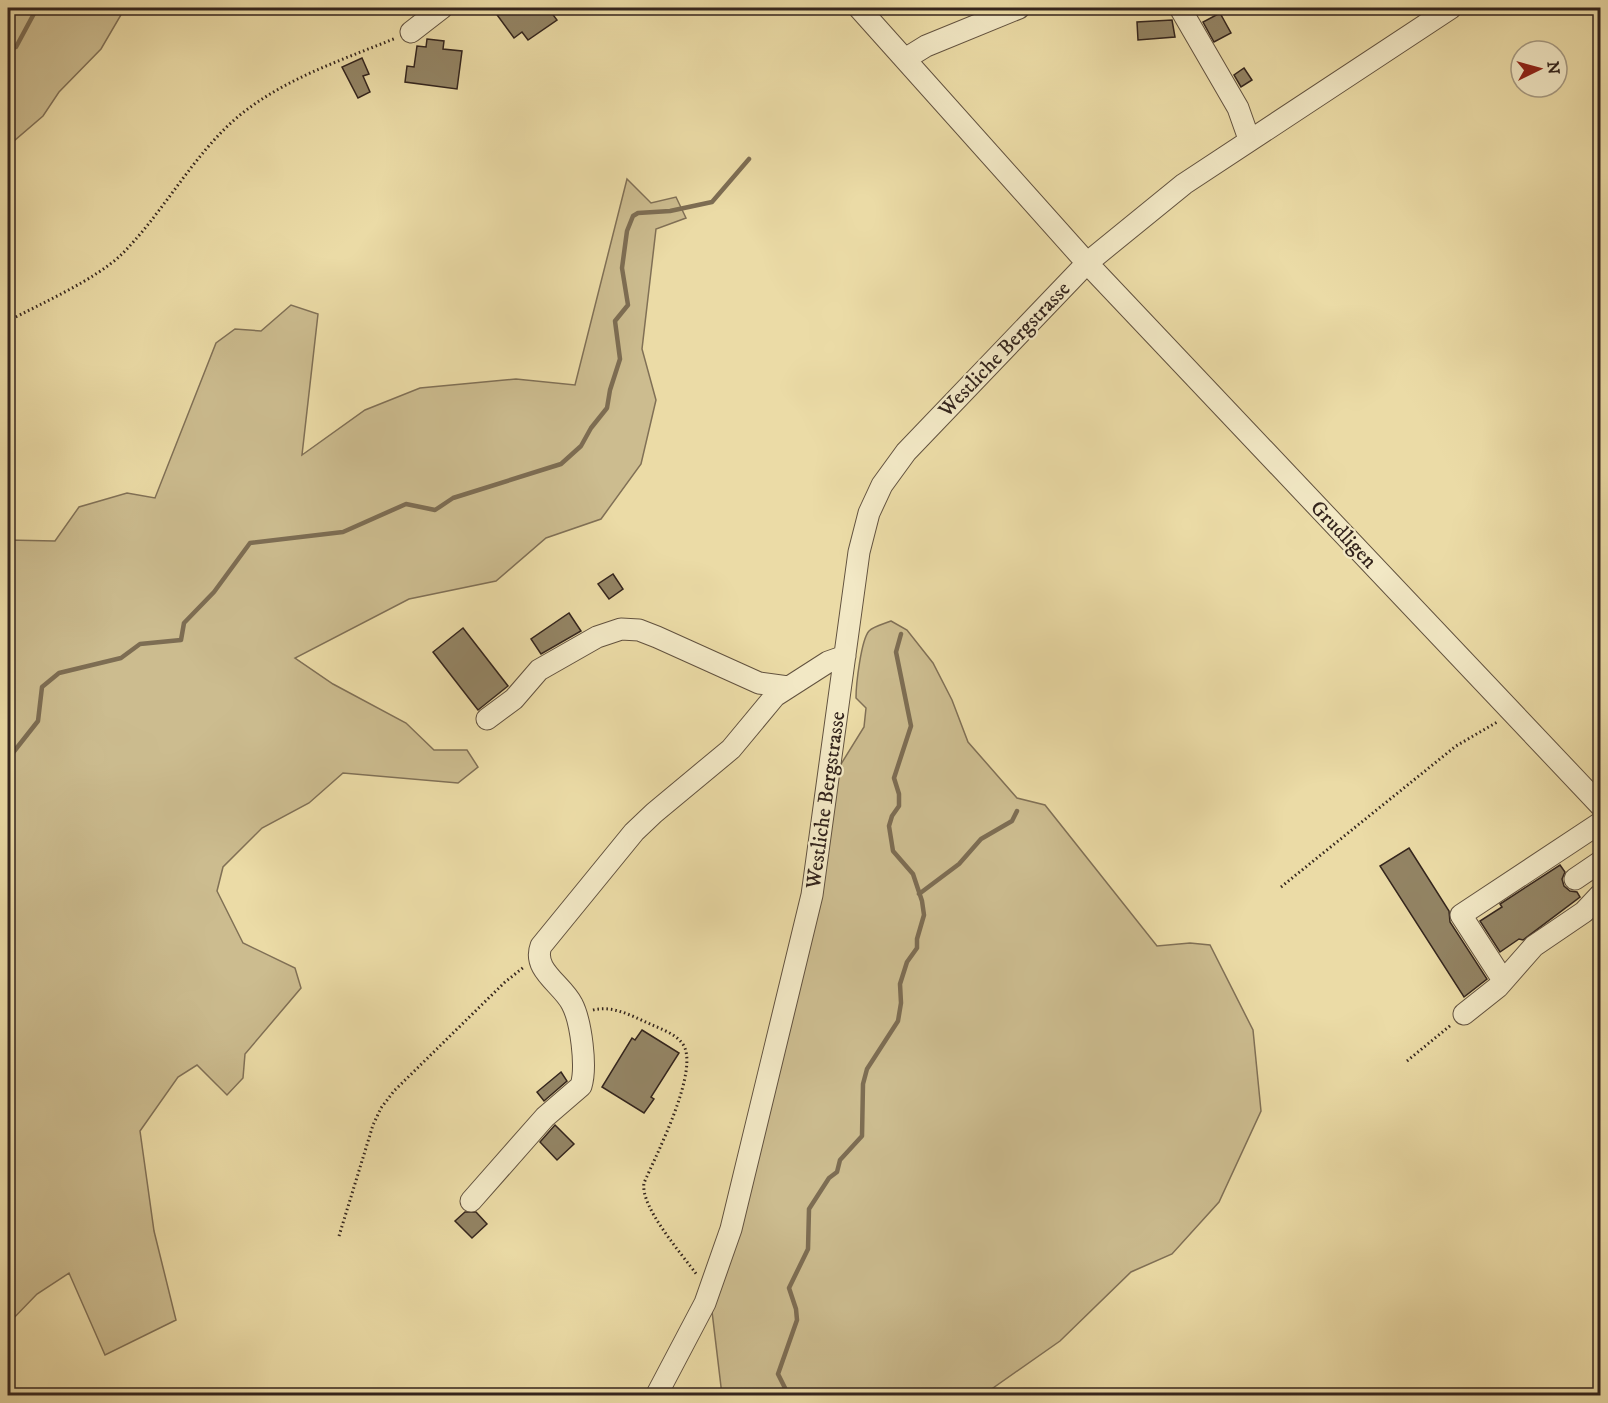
<svg xmlns="http://www.w3.org/2000/svg" width="1608" height="1403" font-family="'IM FELL DW Pica',serif">
<rect width="100%" height="100%" fill="#ebdba6"/>
<filter id="stains"><feTurbulence type="fractalNoise" baseFrequency=".00333" numOctaves="4"/><feColorMatrix values="0 0 0 0 .2 0 0 0 0 .09 0 0 0 0 .02 0 0 0 .5 -.17"/></filter>
<radialGradient id="worn" r=".72"><stop offset=".6" stop-color="#630" stop-opacity="0"/><stop offset="1" stop-color="#630" stop-opacity=".3"/></radialGradient>
<!-- green -->
<path fill="#ccbc8f" stroke="#807056" stroke-width="1.5" d="M8,8h117l-24,41 -42,43 -16,24 -35,30z
M627,179l24,24 25,-6 10,21 -30,11 -14,120 14,51 -15,64 -40,55 -55,19 -50,43 -87,18 -114,59 38,26 73,39 28,27h33l11,17 -20,16 -115,-10 -34,30 -47,25 -39,39 -6,24 26,52 52,25 6,20 -56,66 -2,24 -16,17 -30,-30 -19,12 -38,54 14,100 22,89 -71,35 -36,-82 -32,21 -29,30v-784l47,1 24,-34 48,-14 28,5 61,-155 19,-14 26,2 30,-26 27,9 -16,141 63,-45 55,-22 96,-9 59,6z
M891,621l16,9 26,33 19,37 16,42 49,56 28,7 112,141 33,-3 20,2 43,85 8,81 -42,91 -47,52 -41,18 -71,69 -77,54h-261l-11,-92 122,-526 31,-50 2,-19 -10,-10c0,-13 5,-58 13,-67 5,-5 15,-7 22,-10z"/>
<g fill="none" stroke-linecap="round" stroke-linejoin="round">
<!-- stream -->
<path stroke="#7d6d53" stroke-width="4.5" d="M8,50l8,-3 21,-39
M8,759l30,-38 4,-34 17,-14 62,-15 19,-14 41,-4 3,-17 30,-31 36,-49 93,-11 63,-28 29,6 18,-12 108,-34 20,-18 10,-18 16,-20 3,-18 10,-31 -5,-38 13,-16 -6,-37 5,-37 6,-15 5,-3 32,-2 42,-9 37,-43
M919,894l40,-30 22,-25 31,-18 5,-10
M785,1396v-8l-7,-14 19,-54 -1,-11 -7,-21 19,-39 1,-40 20,-31 8,-6 3,-12 22,-24 1,-52 4,-15 31,-48 3,-18 -1,-19 7,-22 10,-14v-9l7,-24 -2,-14 -9,-27 -20,-23 -4,-25 3,-10 7,-10v-12l-5,-16 17,-52 -15,-74 5,-18"/>
</g>
<!-- building -->
<path fill="#938464" stroke="#34251d" stroke-width="1.5" d="M492,8h56l9,12 -29,20 -6,-8 -8,6z
M1220,13l11,20 -17,9 -11,-20z
M1172,20l3,17 -37,3 -1,-18z
M427,39l17,2 -1,8 19,2 -5,38 -52,-7 2,-16 7,1 3,-21 9,1z
M362,58l7,16 -6,2 7,16 -12,6 -16,-31z
M1244,68l8,12 -11,7 -7,-12z
M613,574l10,15 -14,10 -11,-15z
M569,613l12,18 -40,23 -10,-15z
M463,628l45,58 -30,24 -45,-58z
M1409,848l40,63 1,11 37,57 -23,18 -84,-131z
M1560,865l5,7 -3,7 2,7 6,5 7,1 3,5 -57,43 -4,-1 -19,13 -20,-31 22,-14 -2,-3z
M642,1030l37,23 -28,44 3,2 -10,14 -42,-26 30,-49 3,2z
M561,1072l6,9 -23,20 -7,-9z
M555,1125l19,19 -17,16 -17,-18z
M465,1212h11l11,12 -15,14 -17,-17z"/>
<g fill="none" stroke-linecap="round" stroke-linejoin="round">
<defs>
<path id="minor" d="M859,8l228,255 513,542
M1180,8l58,100 11,31
M411,32l31,-24
M905,59l21,-13 93,-38
M487,719l27,-20 25,-29 58,-33 24,-8 18,1 18,7 102,46 29,4
M1575,879l25,-17
M1503,980l-42,-65 139,-92
M1464,1014l34,-27 36,-41 50,-34 16,-17
M471,1201l74,-84 36,-31c6,-19 0,-65 -9,-82 -10,-20 -40,-34 -31,-58l93,-114 20,-19 77,-64 44,-53 53,-34 17,-6
M656,1396l49,-93 26,-74 81,-334 47,-343 10,-39 13,-28 24,-33 181,-189 97,-79 267,-176"/>
</defs>
<!-- minor casing -->
<use href="#minor" stroke="#62523f" stroke-width="23"/>
<!-- path -->
<path stroke="#34251d" stroke-width="3" stroke-dasharray="1.5 3" stroke-linecap="butt" d="M8,321c34,-18 87,-41 114,-67 42,-42 72,-101 118,-139 46,-37 102,-55 156,-77
M1281,887l175,-141 43,-25
M593,1010c20,-5 39,6 57,14 11,5 24,9 32,19 20,24 -27,114 -38,140 -4,24 38,71 53,92
M1407,1061l44,-36
M339,1236l34,-111 8,-17 13,-17 111,-109 19,-15"/>
<!-- minor -->
<use href="#minor" stroke="#f2e8c5" stroke-width="21"/>
</g>
<g text-anchor="middle" stroke-width="4.5" stroke-linejoin="round" paint-order="stroke">
<!-- street labels -->
<g font-size="21" fill="#34251d" stroke="#f2e8c5">
<text transform="translate(1004 349) rotate(-46)" y="7">Westliche Bergstrasse</text>
<text transform="translate(1344 534) rotate(46)" y="7">Grudligen</text>
<text transform="translate(825 800) rotate(-82)" y="7">Westliche Bergstrasse</text>
</g>
</g>
<!-- margin -->
<rect width="1608" height="1403" fill="none" stroke="#ebdba6" stroke-width="30"/>
<rect x="9" y="9" width="1590" height="1385" fill="none" stroke="#34251d" stroke-width="3"/>
<rect x="15" y="15" width="1578" height="1373" fill="none" stroke="#34251d" stroke-width="1.5"/>
<!-- north arrow -->
<g transform="translate(1539 69) rotate(85)"><circle r="28" fill="#f2e8c5" stroke="#a69a82" stroke-width="1.5"/>
<path d="M0-4.5L10 22L0 15L-10 22Z" fill="#8f2418"/>
<text y="-9" font-size="16" font-weight="bold" text-anchor="middle" fill="#34251d">N</text>
</g>
<rect width="100%" height="100%" filter="url(#stains)"/>
<rect width="100%" height="100%" fill="url(#worn)"/>
</svg>
